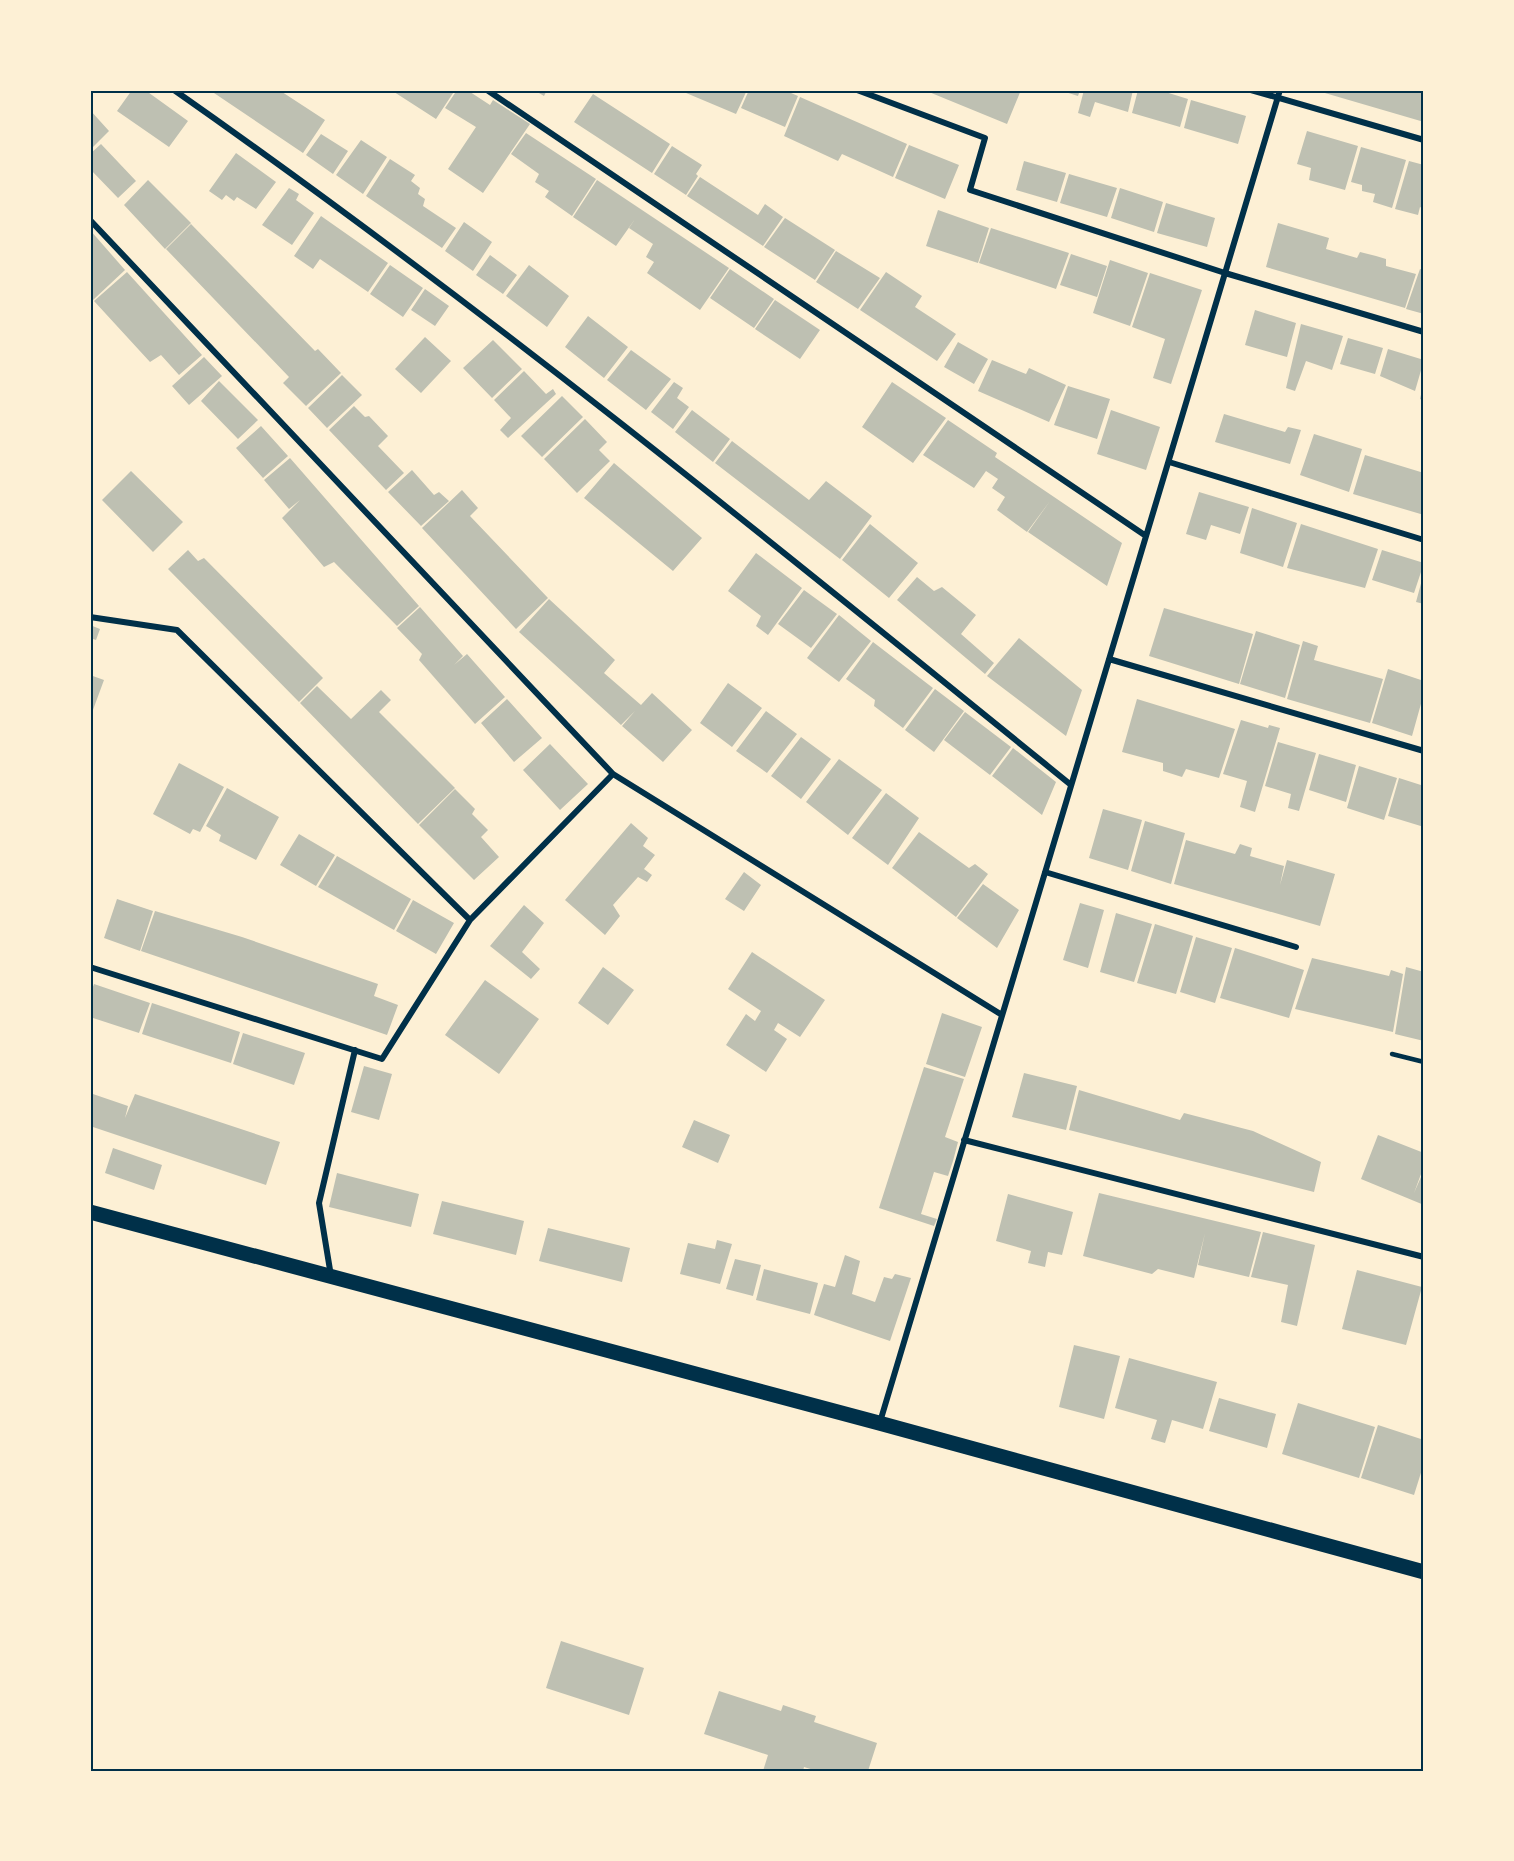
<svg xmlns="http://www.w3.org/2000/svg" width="1514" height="1861" font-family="'Alegreya Sans',sans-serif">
<rect width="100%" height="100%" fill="#fdf0d5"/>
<!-- building -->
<path fill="#bec0b2" d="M132,90h13l43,31 -19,26 -52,-36z
M216,90h63l46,30 -22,33 -89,-60z
M391,90h64l-19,29z
M457,90h10l23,15 3,-5 37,24 -47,69 -35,-24 28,-42 -31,-19z
M534,90h13l-3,6z
M679,90h68l-11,24z
M749,90h35l14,6 -13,31 -44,-19z
M924,90h97l-14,34z
M1059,90h21l-2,6z
M1084,90h49l-5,22 -33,-10 -5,15 -12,-4z
M1138,90h21l29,9 -8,28 -48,-14z
M1424,90v32l-106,-31v-1z
M593,94l77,50 -18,29 -78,-51z
M800,97l107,47 -14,33 -51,-23 -4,7 -54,-25z
M1191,100l55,16 -8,28 -54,-16z
M90,110l19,21 -19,19z
M1307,131l51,15 -13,44 -36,-10 2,-12 -14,-4z
M526,133l70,46 -24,37 -27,-19 4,-6 -14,-9 4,-8 -28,-20z
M321,134l27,17 -15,23 -27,-19z
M361,140l26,17 -24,37 -27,-19z
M101,144l35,37 -18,17 -28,-29v-15z
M909,145l50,20 -14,34 -50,-21z
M672,146l30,19 -6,9 2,2 -12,19 -32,-21z
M1361,147l45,13 -14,48 -19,-6 2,-8 -13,-3v-6l-11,-3z
M236,153l40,29 -20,27 -19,-12 -3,4 -8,-6 -4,5 -13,-9z
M390,159l25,16 -4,6 9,7 -2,6 7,5 -2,7 33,22 -14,20 -76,-52z
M1024,161l42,12 -9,29 -41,-12z
M1409,161l15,4v44l-4,-2 -2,8 -23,-6z
M1069,174l48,14 -10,29 -47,-14z
M700,177l58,38 7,-11 18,13 -20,29 -76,-50z
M148,180l43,43 -26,26 -41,-44z
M597,180l132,88 -29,42 -53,-37 7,-11 -8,-5 7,-13 -24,-16 6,-9 -19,27 -43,-29z
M289,188l10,6 -3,6 18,13 -22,32 -30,-20z
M1120,188l43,14 -9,30 -43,-14z
M1166,203l49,15 -8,29 -50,-14z
M938,210l51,18 -11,35 -52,-17z
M321,216l67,47 -20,29 -48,-33 -7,10 -19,-13z
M785,218l50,32 -20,30 -51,-33z
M464,222l28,20 -19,29 -28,-20z
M1278,223l51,15 -3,11 31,9 3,-6 16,4 10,3v7l30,8 -11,34 -139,-41z
M191,224l124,127 3,-2 23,24 -35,33 -23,-23 6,-6 -123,-128z
M991,228l78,25 -13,36 -77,-26z
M90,230l35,40 -32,30 -3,-3z
M836,251l44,27 -22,31 -42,-27z
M1071,254l36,12 -10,31 -37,-12z
M490,255l27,20 -14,19 -27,-19z
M1110,260l38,13 -18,53 -37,-13z
M390,265l33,23 -20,29 -33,-23z
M529,265l40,31 -22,31 -41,-31z
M730,269l44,30 -20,29 -44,-30z
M1420,269l4,1v44l-18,-5z
M127,272l75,83 -23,20 -18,-20 -11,7 -56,-61z
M886,272l36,24 -7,11 3,2 38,25 -19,27 -77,-51z
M1150,273l52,17 -31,94 -18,-6 12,-39 -33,-12z
M425,289l24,17 -14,20 -24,-16z
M775,300l45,30 -20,29 -45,-30z
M1255,310l41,13 -9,34 -42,-12z
M588,316l40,31 -24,31 -39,-31z
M1301,324l42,12 -11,34 -26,-9 -11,30 -9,-3z
M425,337l26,24 -30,32 -26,-24z
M1348,338l35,10 -8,26 -35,-10z
M493,340l29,29 -30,29 -29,-30z
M958,342l30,17 -14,25 -30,-17z
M1388,349l36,11 -9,31 -35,-15z
M631,350l40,29 -25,31 -39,-30z
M204,357l18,19 -33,29 -17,-19z
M992,360l34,14 3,-6 37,17 -17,37 -71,-31z
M524,371l22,23 7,-5 3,5 -48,44 -8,-8 11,-12 -17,-18z
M342,375l20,20 -35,33 -19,-20z
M219,381l39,39 -20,19 -37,-38z
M674,382l9,6 -6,10 12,9 -16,22 -22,-17z
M892,382l54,36 -33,45 -51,-36z
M1068,386l42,13 -13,40 -43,-14z
M1423,386h1v15l-4,-2z
M562,396l21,21 -41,40 -21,-21z
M354,406l11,11 4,-1 19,20 -10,10 26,27 -18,17 -57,-60z
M692,410l38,29 -17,23 -38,-30z
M1111,410l49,17 -14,43 -49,-16z
M1224,414l61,18 3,-5 13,3 -11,34 -75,-22z
M585,419l22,23 -8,8 11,11 -33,32 -33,-34z
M948,420l49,33 -2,4 127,86 -15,43 -79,-54 22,-31 -23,31 -30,-22 8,-13 -13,-9 6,-9 -12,-8 -12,17 -51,-33z
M261,426l27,30 -25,22 -27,-30z
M1314,434l48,15 -13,43 -49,-17z
M732,441l77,59 17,-19 46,35 -32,43 -125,-96z
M1365,455l59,18v42l-71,-21z
M290,458l129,148 -22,20 -63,-64 -10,5 -42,-49 18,-18 -11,9 -25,-29z
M614,463l88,75 -29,33 -89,-73z
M412,470l22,25 5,-3 10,9 -28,25 -33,-34z
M131,471l52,51 -30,30 -51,-52z
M462,490l16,18 -8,8 78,82 -32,31 -94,-101z
M1199,492l50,15 -9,27 -29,-9 -5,15 -20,-6z
M1252,508l45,15 -14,44 -43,-14z
M870,524l48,39 -29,35 -47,-38z
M1301,524l77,25 -13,39 -78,-20z
M188,550l10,11 6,-3 119,120 -24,24 -131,-133z
M1382,550l42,13 -10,30 -42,-13z
M756,553l46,35 -34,47 -12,-9 5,-10 -33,-25z
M1423,576h1v28l-8,-2z
M917,577l17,14 8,-4 34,28 -15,19 33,29 -9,11 -88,-74z
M804,590l33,24 -26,34 -33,-24z
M549,599l66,61 -11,13 37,32 11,-12 40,37 -29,32 -41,-36 13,-15 -14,14 -102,-93z
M420,607l43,49 -9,9 13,-11 38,43 -30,27 -56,-64 3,-6 -25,-26z
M1164,608l89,26 -14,50 -90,-28z
M839,615l32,26 -32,41 -32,-24z
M90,625l10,4 -4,11 -6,-2z
M1256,631l44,14 -15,53 -45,-14z
M1019,638l63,52 -16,46 -79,-60z
M1303,641l15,5 -4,14 69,19 -13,44 -83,-24z
M873,642l60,46 -30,40 -29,-22 1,-6 -29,-21z
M1388,669l36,12v12l-12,43 -40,-13z
M90,675l14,5 -14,38z
M728,683l34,25 -30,39 -32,-24z
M317,686l34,33 30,-29 10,10 -12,12 76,76 -37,36 -118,-121z
M935,689l29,22 -30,41 -29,-22z
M507,699l35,39 -28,24 -33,-39z
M1137,699l98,30 -16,49 -33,-9 -4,8 -19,-6v-8l-41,-11z
M766,711l31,23 -30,39 -31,-22z
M965,712l46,35 -21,28 -46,-35z
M1241,720l27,8 1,-3 11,3 -25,84 -15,-5 7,-26 -24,-7z
M801,737l30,22 -30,40 -30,-23z
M1278,742l38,11 -17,58 -11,-3 3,-14 -26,-8z
M550,744l38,40 -28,26 -37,-40z
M1013,748l43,34 -14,33 -50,-39z
M1319,754l37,11 -10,37 -37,-12z
M839,759l43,31 -34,45 -42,-33z
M179,763l45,24 -24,45 -7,-3 -3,5 -37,-20z
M1359,766l38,12 -13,42 -37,-12z
M1399,778l25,8v41l-36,-11z
M227,788l52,29 -23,43 -37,-19 2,-6 -15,-9z
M455,789l20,20 -3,5 16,16 -7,7 18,20 -25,23 -55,-55z
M886,793l33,25 -31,47 -36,-27z
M1103,809l39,11 -14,50 -39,-12z
M1145,821l40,12 -14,51 -40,-13z
M631,823l17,15 -5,8 12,9 -11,14 8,6 -5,7 -9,-5 -25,28 7,11 -15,19 -40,-35z
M919,832l50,36 6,-4 13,10 -32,43 -64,-49z
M299,834l36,21 -19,31 -36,-21z
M1186,840l49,14 5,-10 12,4 -2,8 34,10 -4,19 7,-25 48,14 -15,52 -146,-42z
M337,856l74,43 -17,31 -76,-43z
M744,872l17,13 -17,26 -19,-12z
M983,884l36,26 -22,38 -40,-30z
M117,899l36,12 -13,40 -36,-13z
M413,900l41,23 -18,31 -40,-23z
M1080,903l24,7 -16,58 -25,-8z
M524,905l20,18 -22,29 18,17 -9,10 -41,-33z
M155,911l87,26 136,47 -4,12 24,9 -11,30 -246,-84z
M1116,913l36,11 -18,58 -34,-10z
M1155,924l38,12 -17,58 -39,-11z
M1196,937l36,11 -17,55 -35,-11z
M1235,948l69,22 -15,48 -69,-20z
M752,952l73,48 -25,37 -22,-14 -4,7 13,9 -21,33 -40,-27 20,-31 9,7 6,-10 -33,-22z
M1312,958l77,18 2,-6 12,4 -10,58 -98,-23z
M603,967l31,23 -26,35 -30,-22z
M1406,967l18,5v69l-29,-7z
M485,980l54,39 -40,55 -54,-39z
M94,984l56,19 -11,30 -49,-16v-22z
M152,1003l88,29 -9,31 -89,-29z
M942,1013l40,14 -17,50 -39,-13z
M243,1033l62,20 -11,32 -61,-21z
M364,1066l28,8 -13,46 -28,-8z
M924,1067l40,12 -19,58 13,5 -5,19 -5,15 -14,-4 -13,42 16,5 -3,7 -55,-18z
M1024,1073l53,13 -11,44 -54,-13z
M1079,1090l101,30 4,-7 69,18 68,31 -7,30 -245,-62z
M90,1093l38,13 -3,12 10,-24 145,48 -14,43 -176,-59z
M694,1120l36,15 -12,28 -36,-16z
M1378,1135l46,18v13l-10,27 10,-23v35l-63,-26z
M113,1148l49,17 -8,25 -49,-17z
M337,1173l82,21 -8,33 -82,-20z
M1099,1193l162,39 -12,45 -51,-12 7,-32 -11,45 -36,-9 -6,5 -69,-18z
M1008,1194l65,18 -11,43 -14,-3 -3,15 -17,-4 3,-12 -35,-10z
M442,1201l82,20 -8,34 -83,-21z
M548,1228l82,20 -8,34 -83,-21z
M1263,1232l52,13 -18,81 -16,-4 7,-37 -37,-8z
M717,1240l15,4 -12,40 -40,-10 8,-31 27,6z
M845,1255l15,6 -8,33 23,8 9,-25 8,2 3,-5 16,4 -21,63 -76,-26 10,-31 11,3z
M735,1259l26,6 -8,31 -27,-7z
M764,1269l54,14 -8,31 -54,-14z
M1357,1270l65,17 -16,58 -64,-16z
M1074,1345l46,11 -16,63 -45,-12z
M1129,1358l88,24 -14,47 -31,-9 -7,23 -14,-4 6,-19 -42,-12z
M1219,1398l57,16 -9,34 -58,-17z
M1298,1403l77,24 -16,51 -77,-24z
M1378,1425l46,15v23l-10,32 -53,-17z
M561,1641l83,27 -15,47 -83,-27z
M719,1691l62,20 2,-6 33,11 -2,6 63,21 -9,28h-51l-13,-4 -1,4h-40l5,-16 -64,-21z"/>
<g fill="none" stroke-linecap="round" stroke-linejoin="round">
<!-- service -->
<path stroke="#003049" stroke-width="4.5" d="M1392,1054l32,8"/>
<!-- minor -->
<path stroke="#003049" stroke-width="6" d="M174,90c310,217 604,457 897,695
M487,90l659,446
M857,90l128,48 -15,52 255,83 199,59
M1251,90l173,50
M90,220l523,554 389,241
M1169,462l255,78
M90,617l87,13 293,290
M1109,659l315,92
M1045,872l251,75
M90,967l292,92 88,-139 143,-146
M964,1140l460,117
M331,1276l-12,-73 36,-153
M880,1422l400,-1332"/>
<!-- trunk -->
<path stroke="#003049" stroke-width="15" d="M90,1212l789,211 545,149"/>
</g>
<!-- border -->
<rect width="1514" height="1861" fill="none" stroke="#fdf0d5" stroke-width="183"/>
<rect x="92" y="92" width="1330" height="1678" fill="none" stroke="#003049" stroke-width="2"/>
</svg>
